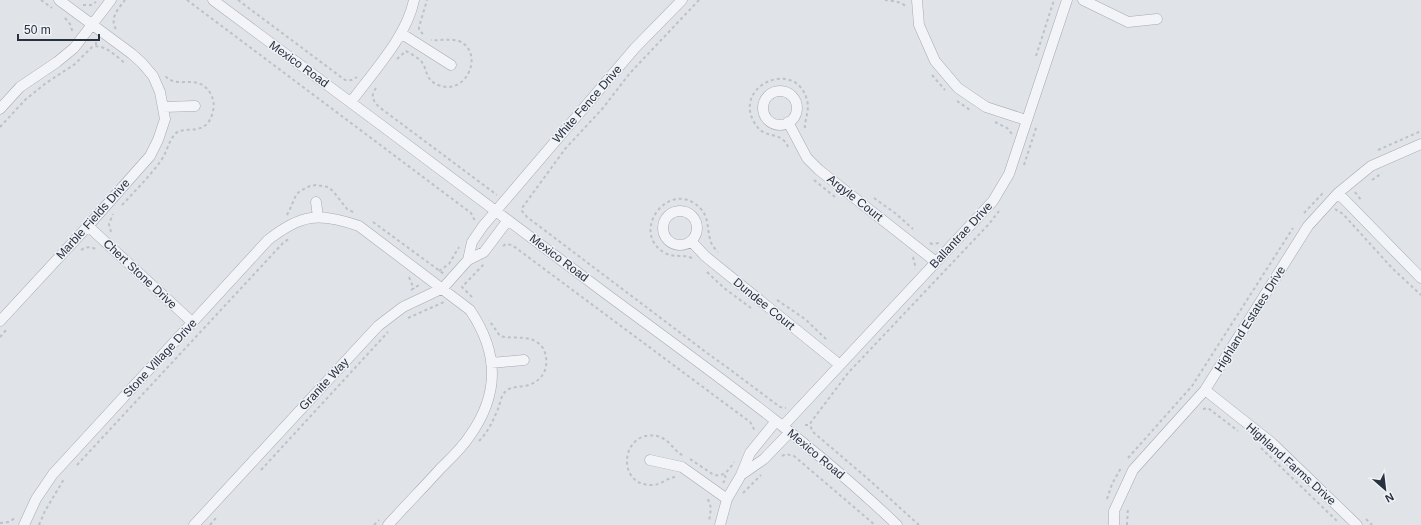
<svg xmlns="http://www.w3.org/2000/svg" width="1421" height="525" font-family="Arial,sans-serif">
<rect width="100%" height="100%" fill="#e0e3e8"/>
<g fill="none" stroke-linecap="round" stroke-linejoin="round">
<defs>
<path id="minor" d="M213,0c131,97 262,195 392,293 100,74 202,146 292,232
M917,0l2,25 16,36 23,27 28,19 40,13
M1083,0l45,22 29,-3
M402,34l49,31
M763 108a17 17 0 1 1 34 0a17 17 0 1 1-34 0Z
M351,102c22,-30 56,-66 63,-102
M163,107l32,-1
M0,109l20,-22 37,-25 17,-14 37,-48
M788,122l19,36 12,12 117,92
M1338,193l83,85
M316,202l2,15
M663 228a17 17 0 1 1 34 0a17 17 0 1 1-34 0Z
M88,226l104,96
M691,241l14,15 135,109
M468,260l4,-18 11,-16 152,-178 47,-48
M0,321l88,-95 62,-70 8,-16 7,-21 -5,-27 -7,-16 -11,-13 -10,-9 -73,-54
M491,363l33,-3
M1205,390l67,53 85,82
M783,426l210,-225 16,-27 58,-174
M650,460l32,7 45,32
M741,475l23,-16 26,-27
M24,525l12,-26 17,-25 215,-234c33,-26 51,-28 91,-14l111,84c29,43 30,84 -1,127 -8,12 -19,22 -29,32 -17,19 -35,37 -52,56
M194,525l184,-199 25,-19 40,-19 25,-28 16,-8 24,-32
M720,525l7,-26 14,-24 9,-22 26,-32
M1114,525v-14l19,-41 72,-80 103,-164 30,-33 33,-27 50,-22"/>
</defs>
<!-- minor casing -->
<use href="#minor" stroke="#a5aab2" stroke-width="11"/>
<!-- path -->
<path stroke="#bec1c7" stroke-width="2" stroke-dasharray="3 3" stroke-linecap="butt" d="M41,0l11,8
M187,0l284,213 4,8
M238,0l107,80h7l5,-3
M699,0l-69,73 -27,35 -38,41 -40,55 -3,4v3l5,6 180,136 21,15 52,39 6,1
M885,0c7,1 17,1 22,8
M83,5h8l5,-3
M65,18l5,6 3,9
M116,29c-7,-11 3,-21 9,-29
M423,34l-4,-4v-3l8,-27
M96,42v4
M1036,56l18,-56
M397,59l9,-8c5,3 11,6 15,10 7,8 3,18 17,24 29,12 47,-33 21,-44 -10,-3 -18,0 -28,-1
M932,75l13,15
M376,88c-6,9 -3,12 3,19l118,88
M957,101l13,9
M995,122l12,6 5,6
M0,127l25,-27 21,-17 29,-19 17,-17c12,-4 25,10 34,17
M788,147c-1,-3 -3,-6 -6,-8 -10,-7 -19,-1 -28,-17 -21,-37 42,-64 53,-22 3,11 -3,20 -2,31
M1378,150l43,-19
M1024,165l13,-40
M814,180l21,17
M1372,180l10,-7
M1355,192l6,8
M874,198l21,15 18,16
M122,205c13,-14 27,-28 38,-43 7,-9 8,-20 15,-28 9,-10 32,5 38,-23 2,-7 0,-14 -4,-20 -14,-18 -30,-1 -44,-15
M1335,209l8,5 49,54 29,27
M1304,213l19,-20
M287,215l3,-6 6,-14 4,-4 10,-5 6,-1 12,2 5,4 14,18 8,4
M373,222l71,52
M111,232l-2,-8 4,-10
M930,243l2,1 7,-1
M503,246l3,-2 6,1 238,177 3,5 2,5
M81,250c6,-4 11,-3 17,0
M913,257l2,8v4
M692,258c-9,-4 -18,0 -27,-5 -37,-21 5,-76 35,-45 9,9 7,20 10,31 1,5 4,9 8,13
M439,271l10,-7 10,-17
M707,272l17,16 27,20
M409,277l5,12
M411,290l8,-5
M472,297l-10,-10 22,-23
M777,300l28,19 22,21
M408,318l36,-16
M0,337l7,-8
M1203,409l5,-1 30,23
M805,425h5
M479,441c9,-9 14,-20 19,-32 2,-5 3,-13 7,-17 6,-7 18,-4 26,-8 8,-3 14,-10 15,-18 1,-6 0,-12 -3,-18 -11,-15 -28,-8 -43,-12l-11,-16
M1261,448l76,73
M782,456l4,-2 8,2 81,69
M1128,458l64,-72 101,-158
M690,459l24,16c10,2 15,-5 20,-13
M77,465l206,-222 7,-5
M261,470l127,-138
M675,477c-8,1 -14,8 -23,8 -37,1 -31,-56 5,-49 13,3 16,15 27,20
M723,483l3,-5 -2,-4
M743,493l18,-18
M708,499l3,9 -2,14
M1107,499l5,-15 9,-16
M1366,519l6,6
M0,523l9,-1 6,-4
M39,525l6,-14 19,-32
M210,525l6,-7
M374,525l5,-5
M919,525l-52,-47 -54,-46 -3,-7 1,-3 37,-49 141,-149 10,-13
M1127,525l1,-18"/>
<!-- minor -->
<use href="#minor" stroke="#f2f4f7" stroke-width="10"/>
</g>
<g text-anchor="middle" stroke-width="3" stroke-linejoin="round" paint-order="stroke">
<!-- street labels -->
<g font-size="12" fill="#29313f" stroke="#eff2f6">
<text transform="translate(299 64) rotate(36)" y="4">Mexico Road</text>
<text transform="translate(587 104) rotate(-49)" y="4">White Fence Drive</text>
<text transform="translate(855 198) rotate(38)" y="4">Argyle Court</text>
<text transform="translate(93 219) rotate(-48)" y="4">Marble Fields Drive</text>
<text transform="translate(961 235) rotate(-47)" y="4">Ballantrae Drive</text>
<text transform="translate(559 258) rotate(37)" y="4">Mexico Road</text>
<text transform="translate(140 274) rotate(43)" y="4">Chert Stone Drive</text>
<text transform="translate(764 304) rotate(39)" y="4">Dundee Court</text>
<text transform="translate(1250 319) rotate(-58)" y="4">Highland Estates Drive</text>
<text transform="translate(160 358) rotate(-47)" y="4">Stone Village Drive</text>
<text transform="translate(324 384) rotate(-47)" y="4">Granite Way</text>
<text transform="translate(816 454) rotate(40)" y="4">Mexico Road</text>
<text transform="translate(1291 464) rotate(42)" y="4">Highland Farms Drive</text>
</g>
</g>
<!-- north arrow -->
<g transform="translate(1385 489) rotate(152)" stroke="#eff2f6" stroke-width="3" paint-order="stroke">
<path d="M0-3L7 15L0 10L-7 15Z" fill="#29313f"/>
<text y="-6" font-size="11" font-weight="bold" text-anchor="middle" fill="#29313f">N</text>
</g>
<!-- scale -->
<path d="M18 34v6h81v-6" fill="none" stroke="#29313f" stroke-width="2"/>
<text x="24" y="34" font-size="12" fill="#29313f" stroke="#eff2f6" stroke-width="3" paint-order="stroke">50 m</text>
</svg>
